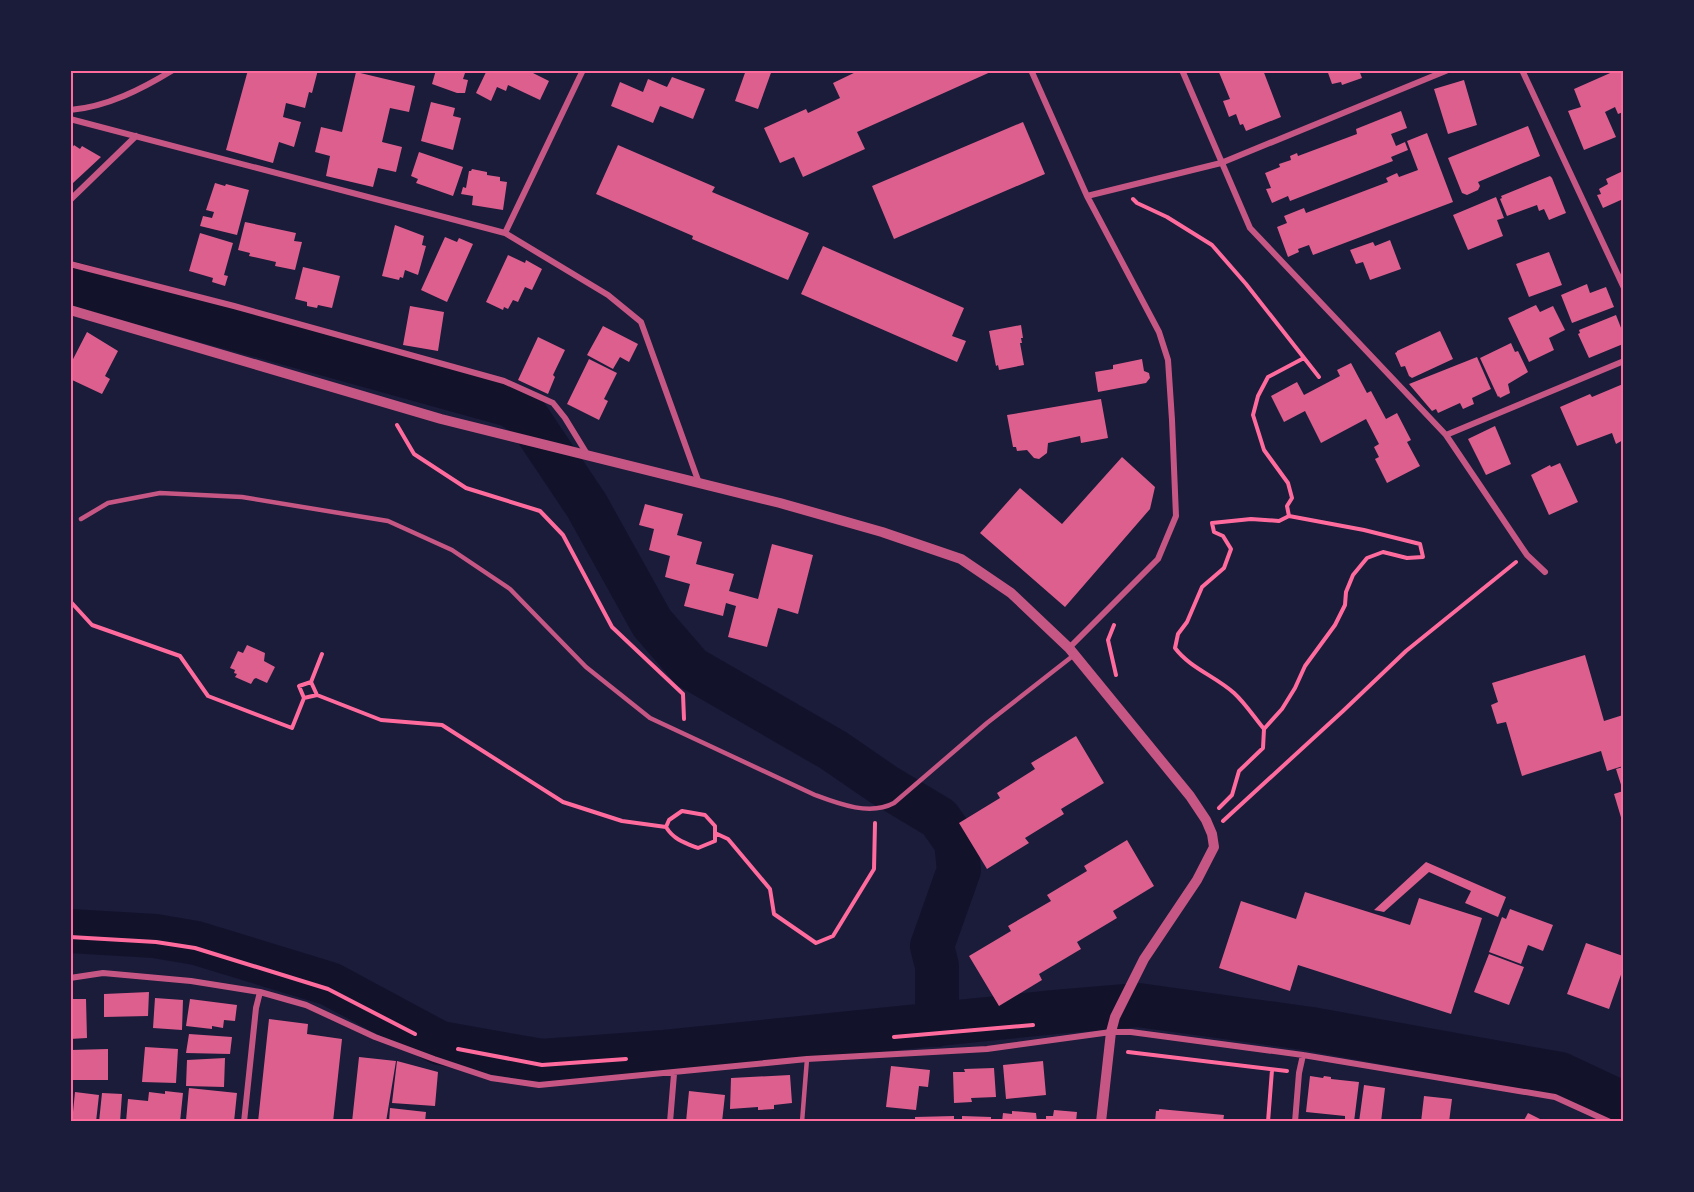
<svg xmlns="http://www.w3.org/2000/svg" width="1694" height="1192" font-family="Poppins,sans-serif">
<rect width="100%" height="100%" fill="#1b1b3a"/>
<g fill="none" stroke-linecap="round" stroke-linejoin="round">
<!-- river -->
<path stroke="#12122b" stroke-width="44" d="M70,283l440,122 16,10 61,91 65,117 39,45 142,82 51,35 55,33 17,24 3,28 -27,76 5,20v59
M70,931l85,5 41,7 134,41 110,59 102,18 122,-9 391,-40 83,-7 173,24 249,45 64,30"/>
</g>
<!-- building -->
<path fill="#dd5f8e" d="M248,70h70l-6,23 -3,-1 -4,16 -19,-5 -3,14 18,5 -7,25 -15,-5 -6,21 -47,-13z
M436,70h30l-3,9 5,1 -3,13h-8l-25,-9z
M487,70h40l22,11 -9,19 -32,-15 -2,6 -9,-4 -6,14 -15,-8z
M746,70h26l-14,39 -23,-8z
M860,70h135l-138,62 8,17 -62,28 -9,-20 -14,6 -16,-35 42,-19 2,4 32,-15 -7,-15z
M1218,70h45l18,47 -35,14 -3,-7 -3,1 -4,-11 -7,3 -6,-16 7,-2z
M1327,70h32l3,8 -20,7 -1,-3 -9,2z
M1617,70h4l2,8v34l-5,2 -3,-7 -10,5 11,25 -32,13 -16,-39 13,-4 -7,-18z
M356,72l59,14 -6,26 -19,-4 -8,34 20,5 -6,25 -18,-4 -5,19 -47,-11 4,-20 -15,-4 6,-25 21,5z
M672,77l33,12 -12,30 -33,-13 -7,17 -42,-17 9,-24 23,10 5,-13 19,8z
M1464,80l13,45 -29,9 -14,-45z
M431,102l24,6 -2,8 8,2 -8,32 -32,-9z
M1401,111l6,17 -16,6 5,12 9,-4 3,8 -17,7 2,4 -103,40 -2,-5 -16,7 -6,-14 5,-1 -6,-15 15,-6 -1,-3 12,-4 -1,-4 7,-3 1,3 59,-22 -1,-5z
M1023,122l22,52 -151,65 -22,-53z
M1528,126l12,30 -62,26 2,4 -2,4 -11,5 -5,-2 -14,-35z
M1427,133l26,69 -140,53 -4,-10 -11,4 1,3 -11,5 -11,-30 10,-4 -3,-7 20,-8 2,5 82,-31 -2,-4 11,-5 2,4 19,-7 -11,-29z
M74,145l6,4 2,-3 19,11 -28,26 -3,-2v-30z
M618,145l97,42 -3,5 97,41 -21,47 -96,-41 1,-3 -97,-42z
M419,152l44,15 -10,29 -37,-13 2,-4 -7,-3z
M472,169l15,3v3l13,2v4l7,1 -4,28 -31,-5 1,-9 -12,-2 2,-7 3,1 3,-17h2z
M1623,171v28l-20,9 -6,-13 4,-1 -2,-5 9,-5 -2,-5z
M1550,176l2,2 14,35 -17,7 -5,-11 -5,2 -2,-6 -30,11 -7,-17 2,-1 -1,-2z
M215,183l10,3 1,-2 23,6 -12,45 -37,-9 3,-10 9,2 2,-6 -8,-2z
M1496,197l8,21 -7,2 6,16 -35,14 -15,-35z
M245,222l51,11 -2,8 8,1 -7,28 -20,-4 1,-4 -27,-6 1,-3 -12,-3z
M395,225l29,11 -2,9 4,1 -8,29 -13,-5 -2,8 -3,-1 -1,3 -17,-4z
M200,233l33,10 -9,32 4,1 -3,10 -13,-4 1,-4 -24,-7z
M445,237l12,5 2,-4 14,6 -26,58 -26,-12z
M1390,240l11,29 -31,11 -7,-18 -7,2 -6,-14 23,-8 2,4z
M823,246l141,62 -12,28 14,5 -9,21 -156,-68z
M1549,252l13,33 -33,12 -13,-33z
M508,255l17,8 1,-3 16,9 -10,21 -7,-3 -7,15 -5,-2 -5,9 -4,-2 -1,3 -17,-8z
M303,267l37,9 -8,32 -14,-3 -1,3 -10,-2v-4l-12,-3z
M1587,284l3,9 16,-6 8,20 -42,16 -11,-28z
M1536,305l4,7 13,-6 12,24 -16,8 5,12 -25,12 -21,-44z
M410,306l34,6 -6,39 -35,-6z
M1616,315l7,18v11l-34,14 -11,-24 2,-1 -1,-3z
M1021,325l2,13h-2l1,5h-2l4,22 -25,5 -1,-5 -2,1 -7,-35z
M603,326l35,18 -9,18 -9,-5 -7,12 -26,-14z
M1440,331l13,28 -41,19 -3,-2 -4,-10 -4,1 -6,-14 2,-1v-1z
M87,332l31,19 -13,25 5,3 -8,15 -32,-15v-14z
M538,337l27,13 -12,25 2,2 -7,17 -30,-14z
M1511,343l4,9 3,-1 10,21 -20,12 2,9 -10,5 -1,-2 -1,1 -18,-39z
M1477,357l14,32 -19,9 2,6 -11,5 -3,-6 -22,10 -2,-4 -4,2 -23,-27z
M589,359l28,14 -13,26 4,2 -9,19 -32,-16z
M1142,359l2,12 5,2 1,5 -4,5 -48,9 -3,-20 18,-3v-4z
M1351,363l16,30 4,-2 15,28 11,-6 14,27 -4,2 13,24 -33,17 -12,-24 4,-2 -5,-10 5,-3 -13,-25 -45,24 -16,-32 -21,11 -13,-26 26,-14 7,13 36,-19 -3,-6z
M1623,384v56l-7,4 -4,-11 -35,13 -17,-39 30,-13 2,3z
M1101,399l7,39 -27,5 -1,-7 -32,7 -1,10 -8,6 -5,-1 -7,-8 -10,1 -1,-4h-3l-6,-32z
M1495,426l16,38 -25,11 -18,-36z
M1122,457l33,30 -5,22 -85,98 -85,-74 40,-45 42,36z
M1560,463l18,39 -29,13 -18,-40 19,-10 1,2z
M645,504l38,10 -6,21 25,7 -6,22 38,10 -5,17 29,8 14,-55 41,11 -15,59 -20,-6 -11,39 -39,-10 8,-31 -10,-3 -3,13 -39,-10 6,-22 -25,-7 5,-21 -21,-6 5,-21 -15,-4z
M247,645l18,8 -1,8 11,6 -8,16 -11,-5 -2,1 -3,5 -16,-7 2,-3 -3,-1 1,-3 -5,-2 8,-17 5,2z
M1585,655l19,66 19,-6v51l-16,5 -6,-20 -79,25 -16,-54 -9,2 -6,-19 7,-3 -6,-19z
M1076,736l28,47 -43,26 3,5 -39,24 4,5 -42,26 -28,-46 41,-25 -3,-5 38,-24 -4,-6z
M1623,767v57l-9,-30 9,-3 -7,-22z
M1127,840l27,46 -41,25 4,7 -40,24 4,7 -42,25 3,6 -43,26 -30,-50 42,-25 -3,-5 43,-25 -4,-6 40,-24 -3,-5z
M1426,862l80,35 -8,20 -33,-14 6,-12 -42,-19 -45,40 -10,-2z
M1305,892l105,33 9,-27 63,20 -31,96 -153,-49 -8,26 -71,-23 22,-67 55,18z
M1510,909l43,16 -10,26 -15,-6 -7,19 -32,-12 13,-35 4,2z
M1586,943l37,13v13l-14,40 -42,-15z
M1489,954l35,13 -15,38 -35,-13z
M149,992l-1,24 -44,1v-23z
M155,998l28,2 -1,30 -29,-2z
M70,999h16l1,39 -17,1z
M190,999l47,6 -2,16 -11,-1 -1,8 -11,-2v3l-26,-3z
M269,1019l39,5 -1,10 35,5 -9,83h-75z
M189,1034l43,3 -2,17 -44,-1z
M145,1047l33,2 -2,34 -34,-1z
M108,1049v31h-38v-30z
M359,1057l37,4 -10,61h-34z
M225,1058l-1,29 -38,-1 1,-26z
M397,1061l41,11 -3,34 -43,-3z
M1043,1061l3,34 -40,4 -3,-34z
M891,1066l39,4 -2,17 -9,-1 -3,24 -30,-3z
M994,1068l2,29 -25,1 1,4 -18,1 -1,-31h12l-1,-3z
M790,1075l2,28 -18,2v4l-16,1v-3l-28,2 1,-31z
M1310,1076l13,2 1,-2 7,1v2l28,3 -5,40 -9,-1v-5l-39,-4z
M1364,1085l21,3 -4,34h-22z
M189,1088l48,5 -3,29 -48,-2z
M165,1091l18,2 -3,29h-54l2,-23 20,2 1,-9 16,2z
M689,1091l36,4 -3,27h-36z
M75,1092l24,3 -3,27h-24z
M102,1093l20,1 -2,28h-21z
M1424,1096l28,3 -3,23h-28z
M390,1108l36,4 -1,10h-36z
M1159,1109l65,6 -1,7h-68l1,-11h3z
M1054,1110l23,2 -1,10h-30v-6h7z
M1012,1111l24,2 1,9h-35l1,-9 9,1z
M1528,1113l18,9h-23z
M954,1116v6h-39v-5z
M962,1116l29,1v5h-29z"/>
<g fill="none" stroke-linecap="round" stroke-linejoin="round">
<!-- path -->
<path stroke="#ff6b9d" stroke-width="4" d="M1133,199l4,4 30,14 45,28 34,39 73,93
M397,425l17,29 52,34 74,23 23,24 49,92 71,67 1,25
M70,601l22,24 88,31 28,40 84,32 12,-30 -5,-12 12,-4 6,13
M1114,625l-6,15 8,35
M311,682l11,-28
M304,698l13,-3 64,25 61,5 121,77 59,19 44,6
M1264,729l18,-20 13,-21 10,-22 30,-41 10,-20 1,-13 7,-17 14,-17 16,-6 24,6 16,-1 -3,-13 -56,-14 -75,-14
M1219,808l13,-13 7,-24 24,-23 1,-19c-10,-12 -19,-26 -30,-36 -19,-17 -44,-25 -59,-45l3,-14 9,-12 15,-35 22,-19 7,-19 -8,-13 -9,-4 -2,-9 39,-4 28,2 10,-5 -2,-10 5,-8 -4,-15 -24,-33 -11,-35 5,-19 10,-19 36,-19
M682,811l23,4 10,11v15l-17,7c-13,-5 -24,-8 -32,-21l3,-7z
M1223,821l120,-110 63,-60 110,-89
M715,833l13,6 42,50 4,25 42,29 17,-7 41,-67 1,-46
M70,937l86,5 39,6 133,41 87,45
M894,1037l139,-12
M458,1049l84,16 84,-6
M1128,1052l159,19
M1268,1122l4,-52"/>
<!-- service -->
<path stroke="#c65784" stroke-width="4.5" d="M81,519l27,-16 52,-10 82,4 146,24 64,29 58,39 76,78 64,51 165,77c24,9 55,21 79,8l93,-80 87,-68
M802,1122l5,-63"/>
<!-- minor -->
<path stroke="#c65784" stroke-width="6" d="M1031,70l56,126 72,136 9,28 4,60 4,96 -18,43 -89,89
M1182,70l68,158 196,207 81,120 18,17
M1522,70l102,218
M70,110c37,-3 72,-21 103,-40
M70,119l435,114 103,62 33,27 58,161
M1087,196l134,-33 227,-93
M70,200l66,-64
M505,233l78,-163
M70,264l164,42 270,75 49,22 12,15 22,36
M1446,435l178,-74
M70,978l33,-5 88,8 69,11 46,13 69,32 59,22 57,19 48,7 268,-26 180,-10 124,-17h20l172,23 252,42 55,25
M244,1122l12,-114 4,-16
M670,1122l4,-48
M1295,1122l4,-49 4,-18"/>
<!-- tertiary -->
<path stroke="#c65784" stroke-width="10" d="M70,310l371,109 339,84 102,29 79,27 50,34 58,55 121,148 16,24 6,14 2,13 -17,33 -53,79 -29,58 -4,15 -10,90"/>
</g>
<!-- border -->
<rect width="1694" height="1192" fill="none" stroke="#1b1b3a" stroke-width="144"/>
<rect x="72" y="72" width="1550" height="1048" fill="none" stroke="#ff6b9d" stroke-width="2"/>
</svg>
